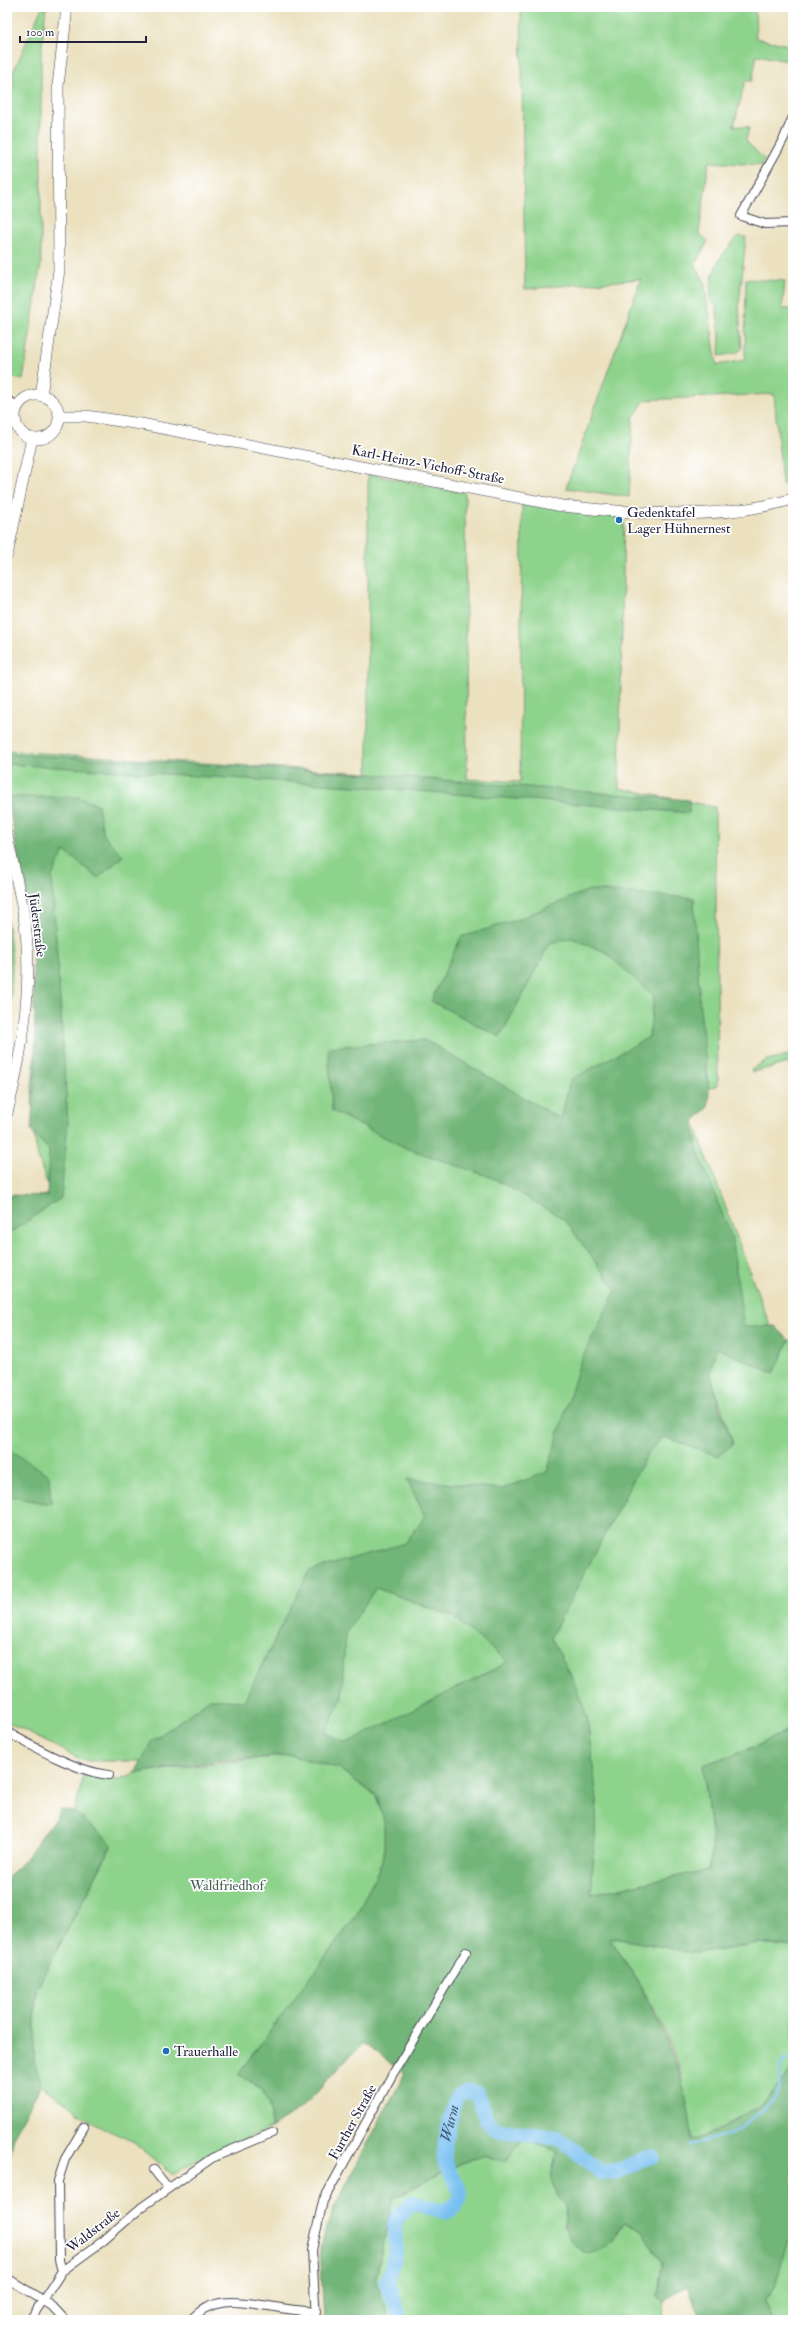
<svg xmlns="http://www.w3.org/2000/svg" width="800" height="2327" font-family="'IM FELL Double Pica',serif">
<rect width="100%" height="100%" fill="#fff"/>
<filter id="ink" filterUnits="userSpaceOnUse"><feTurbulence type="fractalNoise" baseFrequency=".025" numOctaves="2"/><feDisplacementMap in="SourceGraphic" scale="8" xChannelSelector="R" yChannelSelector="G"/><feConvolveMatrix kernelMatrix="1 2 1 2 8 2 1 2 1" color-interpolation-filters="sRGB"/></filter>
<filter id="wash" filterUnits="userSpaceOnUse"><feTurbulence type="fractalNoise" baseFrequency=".012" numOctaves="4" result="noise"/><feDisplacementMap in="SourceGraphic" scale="16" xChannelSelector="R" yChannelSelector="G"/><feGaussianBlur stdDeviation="0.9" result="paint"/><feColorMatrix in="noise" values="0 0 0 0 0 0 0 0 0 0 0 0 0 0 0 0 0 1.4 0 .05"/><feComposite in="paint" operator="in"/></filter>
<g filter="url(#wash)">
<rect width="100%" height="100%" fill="#ebe1bf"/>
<!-- green -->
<path fill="#8ed38c" stroke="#587a64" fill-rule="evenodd" d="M42,7h4l-5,48v208l-18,117 -16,-3v-276l7,-16 -2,-10z
M521,7h234l1,31 37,8v16l-36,-7 -5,26h-7l-11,45 15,1 -3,14 19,19 -3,5 -53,-3 -10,71 9,8 -13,23 9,17 13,84 28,-5 1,-81 39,2 -3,28h11v173l-11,2 -8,-90 -129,6 -12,18 -4,79 -63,-9 75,-209 -116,10z
M739,236l7,1 -7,69 3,43 -6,4 -17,3 1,-21 -4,-30 -5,-3c-3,-28 8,-46 28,-66z
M368,474l97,19 2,286 53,3 2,-280 102,16 -5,270 96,19 3,278 -33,14 96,256 -7,18 15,-33 4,1v386l-36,19 -54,19 10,84 -5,21 -117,24 6,-94 -235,-64 -15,7 -22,-10 -179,28h-62l-77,-39v-523l23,2 20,-8 -12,-36 -5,-28 -1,-43 9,-107 -11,-87 -23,-92v-49l361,22zM692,1354l18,19 23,71 -69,-7 -17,15 -40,79z
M7,919c6,37 7,67 0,104z
M793,1054v8l-41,10 -1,-2 16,-10z
M290,1755l48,13 38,28 9,25 -1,37 -28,58 -118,158 24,15 7,16 2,23 -68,28 -30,19 -39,-33 -40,-18 -53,-39 -7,-24 2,-71 76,-145 -38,-33 11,-41 32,9 18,-7z
M609,1937l87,16 63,-10 34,4v122l-31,36 -47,27 -25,8c-3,-23 -5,-47 -10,-69 -12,-46 -45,-95 -71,-134z
M522,2139l19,5 16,9c-7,26 -11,32 9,52l-2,23 50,13 10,-19 19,10 19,32 -4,33 7,6 -3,17h-276l1,-5 -11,-38 17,-79 53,-28 39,-15 20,7z
M793,2239v81h-22l-5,-21 9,-12 11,-41 2,-6z"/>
<!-- forest -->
<path fill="#72b578" stroke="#4a6c5a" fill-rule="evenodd" d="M7,754l361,20 321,26v13l-321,-26 -361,-23z
M8,797h70l20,8 5,29 20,22 -25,22 -34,-27 -12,26 16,246 -7,75 -54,37v-40l40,1 2,-46 -18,-19 5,-72 -4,-117z
M589,890l105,8 6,110 9,85 -1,15 -13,12 -2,7 5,25 33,83 13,92 31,-1 14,14 -15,33 -58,-25 -6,25 10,36 13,35 -15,12 -54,-19 -16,15 -97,185 23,45 13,34 10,84 -6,94 117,-24 5,-21 -10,-84 54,-19 36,-19v220l-34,-4 -63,10 -87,-16c33,49 63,100 76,158 4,16 7,29 5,45l25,-8 47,-27 31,-36v170l-5,2 -2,5 -11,41 -9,12 5,21h-69l-14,-34 -13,6 -10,11 -7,-6 4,-33 -19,-32 -19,-10c-12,18 -13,27 -37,32 -23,-17 -24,-21 -21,-49 -20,-20 -16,-26 -9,-52l-16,-9 -19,-4 -17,22 -20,-7 -40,15 -52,28 -17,79 11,38 -1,5h-62l-4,-72 14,-41 71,-134 -42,-31 -59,64 -33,22 -2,-23 -7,-16 -24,-15 118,-158 28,-58v-37l-7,-25 -39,-28 -48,-13 -70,6 -85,12 17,-32 58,-42 34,2 65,-130 96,-28 20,-26 -18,-38 95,10 45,-17 33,-110 36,-72 -52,-71 -71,-41 -87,-30 -74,-37 -4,-64 97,-7 136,79 9,-39 79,-43 5,-41 -49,-44 -33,-14 -22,5 -50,94 -69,-36 30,-64 55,-17zM376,1588l76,28 56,46 -161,81 -22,-10 17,-35 3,-64z
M7,1448l42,27 2,29 -42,-7z
M61,1810l13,2 38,32 -76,146 -2,71 7,24 -27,51 -7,36v-293l18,-20z"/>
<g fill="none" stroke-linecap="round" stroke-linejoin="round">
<!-- stream -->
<path stroke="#77c0f0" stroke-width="2.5" d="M689,2145l42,-11 16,-11 26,-22 7,-14 2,-23 4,-4h7"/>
<!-- river -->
<path stroke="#77c0f0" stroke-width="15" id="s1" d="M401,2320l-14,-38 10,-34 -3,-20 3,-11 14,-15 35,10c34,-20 -2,-33 -2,-57 0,-16 7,-35 10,-51 4,-12 11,-14 23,-10 8,16 4,25 20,36l62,8 42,34h16l25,-13 11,-2"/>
</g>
</g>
<g filter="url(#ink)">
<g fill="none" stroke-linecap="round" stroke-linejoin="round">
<defs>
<path id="street" d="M793,117l-9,21 -43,78 24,8 28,-1
M7,400l11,6
M7,1732c27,15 71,40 102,43
M154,2170l14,18
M62,2271l-3,-11 -1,-79 7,-22 19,-32
M7,2278l45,28 13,14
M30,2320l32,-49 41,-30 39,-34 70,-49 60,-25
M191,2320c21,-25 50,-18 78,-14 16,3 31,5 47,6
M316,2320l-4,-70 11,-49 68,-124 75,-125"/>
<path id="secondary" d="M15 417a22 22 0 1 1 44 0a22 22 0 1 1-44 0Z
M41,396l18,-126 -1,-184 9,-79
M59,416h27l55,8 421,82c77,8 156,15 231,-7
M7,555l25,-117
M7,836c7,35 18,72 20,108 4,57 -6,114 -20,169"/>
</defs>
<!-- street casing -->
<use href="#street" stroke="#403f4f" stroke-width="10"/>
<!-- secondary casing -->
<use href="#secondary" stroke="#403f4f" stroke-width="12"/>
<!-- street -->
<use href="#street" stroke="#fff" stroke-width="8"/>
<!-- secondary -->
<use href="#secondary" stroke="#fff" stroke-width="11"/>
</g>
</g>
<!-- markers -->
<g fill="#1f6fb2" stroke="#fff" stroke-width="1.5">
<circle cx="619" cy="520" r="4"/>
<circle cx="166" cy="2051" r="4"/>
</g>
<g text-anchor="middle" stroke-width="3.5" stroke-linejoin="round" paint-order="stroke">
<!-- street labels -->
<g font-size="14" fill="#22223b" stroke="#fff">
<text transform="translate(428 464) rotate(11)" y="5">Karl-Heinz-Viehoff-Straße</text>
<text transform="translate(38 925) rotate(83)" y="5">Jüderstraße</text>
<text transform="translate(352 2122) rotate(-61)" y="5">Further Straße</text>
<text transform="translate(93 2230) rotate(-38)" y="5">Waldstraße</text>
</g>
<!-- poi labels -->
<g font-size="14" fill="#22223b" stroke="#fff" text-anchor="start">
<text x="627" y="517">Gedenktafel<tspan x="627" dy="16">Lager Hühnernest</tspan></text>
<text x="174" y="2056">Trauerhalle</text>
</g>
<!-- park labels -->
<g font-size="14" fill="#486057" stroke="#fff">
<text x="227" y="1890">Waldfriedhof</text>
</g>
<!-- water labels -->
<g font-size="15" font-style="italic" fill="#40597a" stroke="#fff">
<text dy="5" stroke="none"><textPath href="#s1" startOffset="264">Wurm</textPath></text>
</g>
</g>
<!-- margin -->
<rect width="800" height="2327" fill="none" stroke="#fff" stroke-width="24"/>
<!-- scale -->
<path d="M20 36v6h126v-6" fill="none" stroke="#22223b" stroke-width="2"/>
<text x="26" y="36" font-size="12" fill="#22223b" stroke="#ffffff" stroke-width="3" paint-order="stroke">100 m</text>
</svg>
